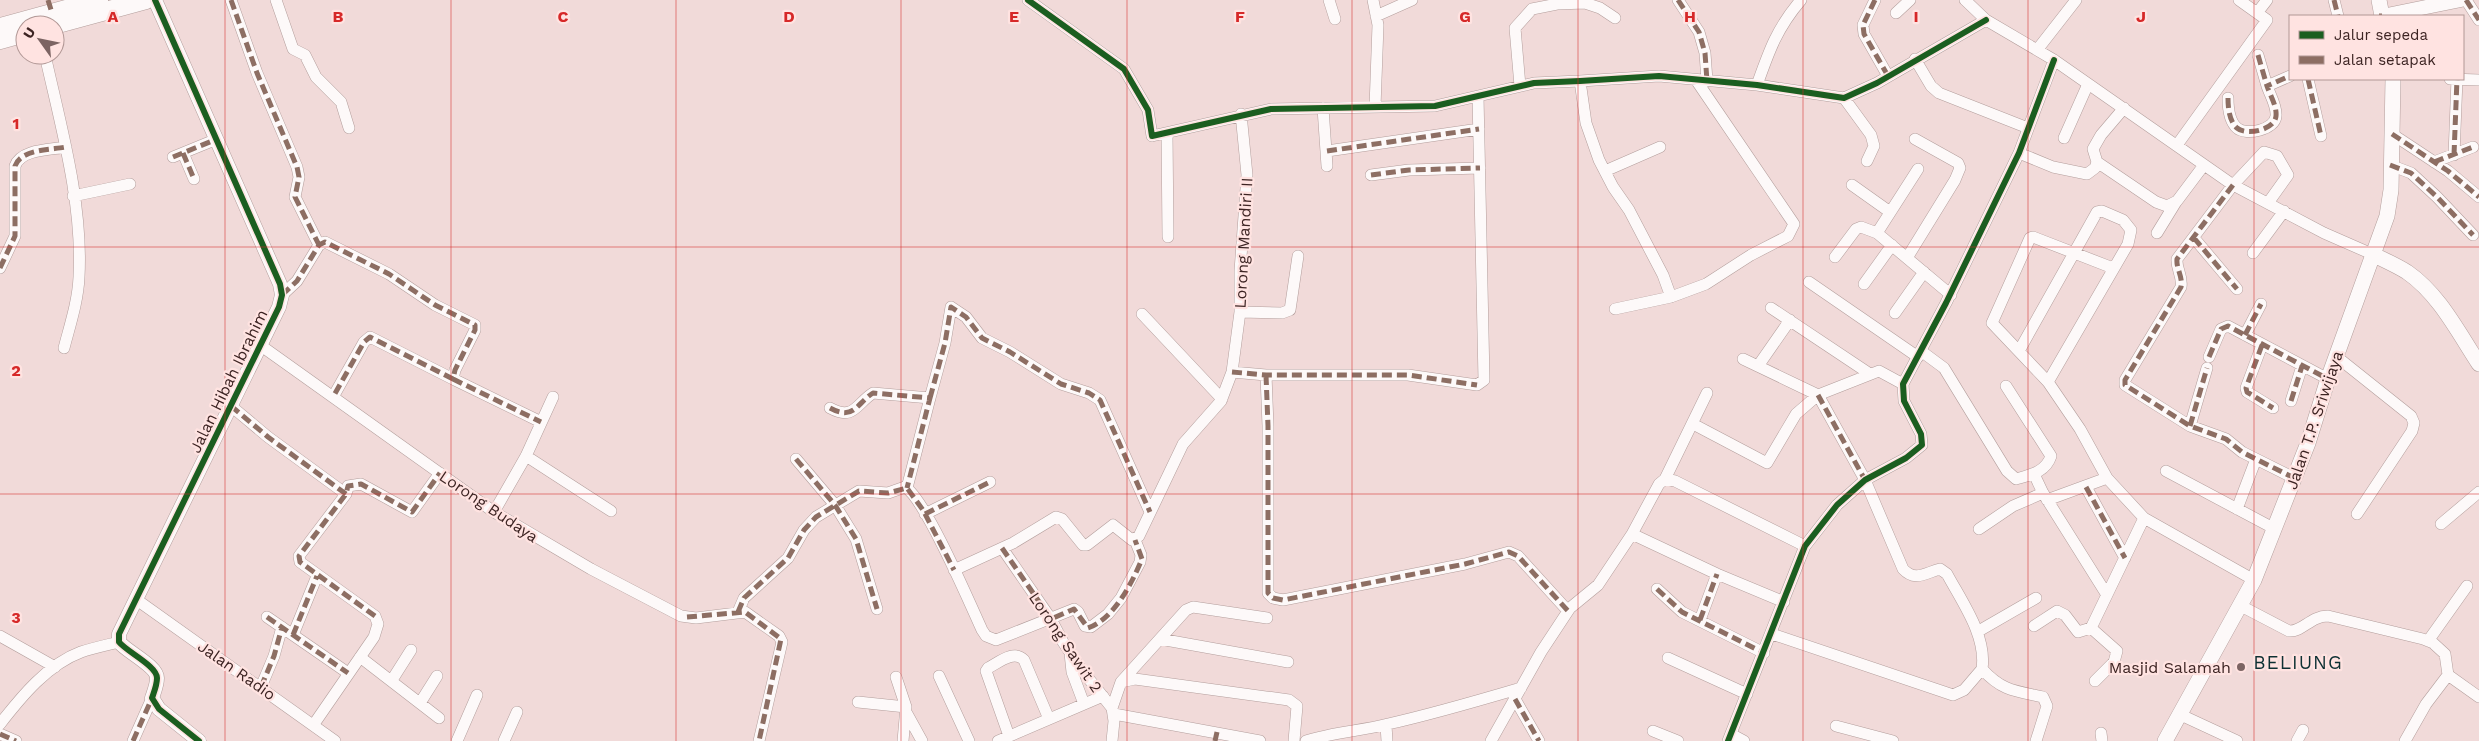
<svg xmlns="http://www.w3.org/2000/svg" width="2479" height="741" font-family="'Work Sans',sans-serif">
<rect width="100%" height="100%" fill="#f1dad9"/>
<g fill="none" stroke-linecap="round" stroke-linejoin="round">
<defs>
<path id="minor" d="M231,0l26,73 40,94 2,10 -4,20 24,48
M276,0l17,49 12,6 11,22 25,25 8,26
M1028,0l96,69 24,41 4,26 119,-27 164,-3 99,-23 46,-2 79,-5 98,9 87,13 33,-15 109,-63
M1329,0l6,19
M1373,0l5,25 -3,82
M1678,0l21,32 6,21 2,28
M1875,0l-12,25 1,9 24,42
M1965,0l21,20 68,40 179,125 91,48 48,21
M2334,0l4,16
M2466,0l13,20
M1896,13l14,-13
M2257,13l10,-13
M1376,16l36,-16
M2037,50l39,-50
M45,55c16,72 38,148 34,222 -1,24 -9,48 -15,71
M2258,55l9,31
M1915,59l16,27 8,7 89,35
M2308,79l13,57
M2450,79l29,1
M1580,81l6,42 13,37 14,27 16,23 34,65 8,22 35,-13 45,-29 37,-19 6,-12 -98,-144
M1757,85c12,-34 20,-57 44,-85
M1520,86l-5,-58 17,-19 25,-5 28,-1 15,5 15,10
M1844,98l27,37 3,11 -7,15
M2228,98c0,9 1,23 9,30 9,8 38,2 39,-12 1,-10 -6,-21 -9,-30l23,-10
M1323,108l4,58
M2124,108l-23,27 -8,14 4,13 59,40 11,4 10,-5 27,-36
M1167,133l1,104
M2392,134l56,37 31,26
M2064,138l24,-54
M2177,145l90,-125 -28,-20
M1327,151l152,-22
M183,153l11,26
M2019,153l34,14 34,7 8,-6 2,-6
M2454,155l3,-76
M173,157l44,-18
M2434,162l39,-15
M2390,165l21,8 26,24 36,38
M1605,171l55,-24
M1371,175l38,-5 71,-2
M1852,185l38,27
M73,196l57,-12
M2268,203l20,-28 -11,-19 -13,-4 -31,33 -56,74c-1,10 6,17 4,28l-56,93v5l65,41 36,13 16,13 52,26
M1877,233l41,-64
M2157,233l19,-31
M2194,238l43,51
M2253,253l31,-42
M1835,257l21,-28 5,-2 16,6 74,62
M1907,258l48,-78 5,-12 -2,-5 -43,-24
M0,268l15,-32v-70c6,-17 35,-16 51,-19
M2113,268l-80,-31 -3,1 -38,85 56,59 32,47 27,49 37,40 110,62
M1809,282l109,75
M1864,284l28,-39
M282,295l15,-14 22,-36 6,-3 64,32 46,31 40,20v5l-20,40 -2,9 -83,-42 -6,5 -31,55
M1771,308l99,66
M1615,309l56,-12
M1240,312l42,1 8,-3 8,-54
M1895,313l29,-41
M1142,314l80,85
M2245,335l16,-31
M260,345l234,167 97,57 90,47 15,2 49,-6 34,24 3,6 -23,99
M2262,345l-16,43 1,4 26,16
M1921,351l23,17 63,103 9,8c14,-4 30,-7 35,-23l-45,-70
M2019,351l78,-139 5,-1 21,9 8,10 -3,14 -80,138
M2209,357l12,-28 7,-3 100,53
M2337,357l74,59 3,7 -2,8 -55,83
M1743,359l75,36 61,-24 24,13
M1758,366l32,-46
M1232,372l34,3h142l69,10 7,-5 -6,-284
M1266,375l2,51v167l5,5 10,2 182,-36 44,-12 9,4 50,55
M453,379l88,43
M930,398l15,-55 6,-36 15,10 16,21 28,14 51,32 28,9 11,7 50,112
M2291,401l11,-35
M231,406l37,31 78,57
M830,408c24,13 26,-4 43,-15l57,5 -23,90
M1693,424l74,39 29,-49 22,-19 47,85 38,89c12,13 22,4 37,0l7,5c15,28 40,62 35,95 20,22 33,22 61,28l4,9 -11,35
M2190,426l17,-58
M526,456l85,55
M796,459l39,46 21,34 21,70
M2166,471l109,58
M2034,474l9,19 64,102
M1665,479l42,-86
M2086,487l39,71
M2047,500l60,-22
M2237,509l19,-50
M494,512l32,-56 27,-59
M925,514l65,-32
M2441,524l38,-32
M1979,529l34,-23 30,-13
M1632,534l85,40 67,28
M1002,548l49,71 12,23 18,27 31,39 2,13 -2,20
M954,570l59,-27 43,-26 6,2 21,26h4l26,-20 19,15 7,-4 44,-92 38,-43 11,-29 8,-60v-41l7,-96 -6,-61
M1657,589l25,23 82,41
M137,600l198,141
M2241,606l48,25c14,1 21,-15 39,-15l95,23 10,4 12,11 3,21 -22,29 -21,37
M738,612l6,-14 44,-40 16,-28 12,-13 43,-26 29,2 17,-6c20,11 65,117 77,143l4,6 10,4 78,-31 4,3 7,14 6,1 17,-13 13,-16 19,-36 1,-7 -6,-15
M267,617l81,56
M1700,620l17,-46
M2034,626l23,-15 8,4 13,17 13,-4 53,-110
M2091,628l26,23 -3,11 -19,19
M1977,632l59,-34
M1772,634l181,61 11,-5 18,-21
M293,635l24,-59
M0,636l55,31
M1160,639l128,23
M2428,641l39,-55
M1070,653l2,19 12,32
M360,657l79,61
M1668,658l79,36
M2448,675l31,22
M939,676l30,65
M896,677l10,30 -3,34
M392,680l19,-30
M1121,682l65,-72 7,-3 74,11
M261,687l13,-31 8,-29
M1515,699l24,42
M858,702l48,5
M420,703l17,-27
M1112,708l9,-26 14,-3 154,21 8,6 -3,35
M906,712l16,29
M1114,714l146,27
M2181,715l56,26
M0,724c21,-27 48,-60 81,-72 12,-4 26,-7 38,-10
M314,724l60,-87 4,-13 -3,-8 -75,-54 -1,-6 47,-62 2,-8 13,-2 51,28 28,-39
M1386,725l1,16
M1836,726l57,15
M1653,731l25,10
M2101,733l1,8
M0,734l16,7
M1731,734l13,7
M1009,736l-23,-65 2,-3c10,-5 26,-19 36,-8l25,59
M133,741l19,-43
M457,741l20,-46
M504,741l13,-29
M998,741l105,-45
M1306,741c27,-9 55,-10 82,-17 45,-10 89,-23 133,-36
M1491,741l50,-89 29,-44 28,-23 34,-51 27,-50 6,-5 10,2 130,65
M1728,741l77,-195 32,-41 28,-25 41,-22 16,-13 -1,-11 -17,-33 -1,-17 43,-81 73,-150 35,-93
M2297,741l6,-11"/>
<path id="tertiary" d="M155,0l125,284 2,11 -3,12 -160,327v8c8,10 38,24 38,36 0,7 -3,14 -5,20l7,11 40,32
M2382,16l79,-16"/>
<path id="secondary" d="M2379,0l3,16
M2372,254c12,6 24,11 35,18 32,22 51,60 72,92
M2165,741l89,-161 54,-137 20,-64 59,-163 4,-26 2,-111"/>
<path id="primary" d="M54,25l92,-25
M0,27l99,-27
M0,40l25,-7"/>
</defs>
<!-- minor casing -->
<use href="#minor" stroke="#b39e9c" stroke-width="12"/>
<!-- tertiary casing -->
<use href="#tertiary" stroke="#b39e9c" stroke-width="15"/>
<!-- secondary casing -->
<use href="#secondary" stroke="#b39e9c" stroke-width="16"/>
<!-- primary casing -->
<use href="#primary" stroke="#b39e9c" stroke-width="19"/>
<!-- minor -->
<use href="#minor" stroke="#fdf9f9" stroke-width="11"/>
<!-- tertiary -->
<use href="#tertiary" stroke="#fdf9f9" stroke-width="14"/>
<!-- secondary -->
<use href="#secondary" stroke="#fdf9f9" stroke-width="15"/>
<!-- primary -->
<use href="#primary" stroke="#fdf9f9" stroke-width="18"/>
<!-- quiet -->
<path stroke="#8d6e63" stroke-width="5" stroke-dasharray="10 5" stroke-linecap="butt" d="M48,0l4,13
M231,0l26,73 40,94 2,10 -4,20 24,48
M1678,0l21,32 6,21 2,28
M1875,0l-12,25 1,9 24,42
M2334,0l4,16
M2466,0l13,20
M2379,16h3
M2258,55l9,31
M2308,79l13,57
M2228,98c0,9 1,23 9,30 9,8 38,2 39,-12 1,-10 -6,-21 -9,-30l23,-10
M2392,134l56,37 31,26
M1327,151l152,-22
M183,153l11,26
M2454,155l3,-76
M173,157l44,-18
M2434,162l39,-15
M2390,165l21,8 26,24 36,38
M1371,175l38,-5 71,-2
M2233,185l-56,74c-1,10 6,17 4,28l-56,93v5l65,41 36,13 16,13 52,26
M2194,238l43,51
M0,268l15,-32v-70c6,-17 35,-16 51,-19
M282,295l15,-14 22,-36 6,-3 64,32 46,31 40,20v5l-20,40 -2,9 -83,-42 -6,5 -31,55
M2245,335l16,-31
M2262,345l-16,43 1,4 26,16
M2209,357l12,-28 7,-3 100,53
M1232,372l34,3h142l69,10
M1266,375l2,51v167l5,5 10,2 182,-36 44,-12 9,4 50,55
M453,379l88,43
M1818,395l47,85
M930,398l15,-55 6,-36 15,10 16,21 28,14 51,32 28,9 11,7 50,112
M2291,401l11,-35
M231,406l37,31 78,57
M830,408c24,13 26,-4 43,-15l57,5 -23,90
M2190,426l17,-58
M796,459l39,46 21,34 21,70
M2086,487l39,71
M925,514l65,-32
M1002,548l49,71 23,-10 14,19c26,-9 44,-45 54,-69l-7,-19
M1657,589l25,23 82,41
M738,612l6,-14 44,-40 16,-28 12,-13 43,-26 29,2 19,-5 16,22 31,60
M375,616l-75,-54 -1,-6 47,-62 2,-8 13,-2 51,28 28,-39
M267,617l81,56
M687,617l58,-5 36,27 -22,102
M1700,620l17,-46
M293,635l24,-59
M261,687l13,-31 8,-29
M1515,699l24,42
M0,734l16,7
M133,741l19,-43
M1215,741l2,-9"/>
<defs>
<path id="cycleway" d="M155,0l125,284 2,11 -3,12 -160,327v8c8,10 38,24 38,36 0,7 -3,14 -5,20l7,11 40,32
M1028,0l96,69 24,41 4,26 119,-27 164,-3 99,-23 46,-2 79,-5 98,9 87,13 33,-15 109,-63
M1728,741l77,-195 32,-41 28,-25 41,-22 16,-13 -1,-11 -17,-33 -1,-17 43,-81 73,-150 35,-93"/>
</defs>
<!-- cycleway casing -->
<use href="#cycleway" stroke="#ffe3e1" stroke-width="9"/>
<!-- cycleway -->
<use href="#cycleway" stroke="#1b5e20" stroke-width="6"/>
</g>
<!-- grid -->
<path fill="none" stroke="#d62828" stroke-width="1" stroke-opacity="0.55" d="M225,0v741M451,0v741M676,0v741M901,0v741M1127,0v741M1352,0v741M1578,0v741M1803,0v741M2028,0v741M2254,0v741M0,247h2479M0,494h2479"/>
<!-- markers -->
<circle fill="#7c6463" stroke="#ffe3e1" stroke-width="2" cx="2241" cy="667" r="5"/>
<g text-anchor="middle" stroke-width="4.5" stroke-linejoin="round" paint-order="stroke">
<!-- street labels -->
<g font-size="16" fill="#3d2423" stroke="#ffe3e1">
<text transform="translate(1243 243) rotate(-87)" y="6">Lorong Mandiri II</text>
<text transform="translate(228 381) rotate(-64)" y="6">Jalan Hibah Ibrahim</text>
<text transform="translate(2314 420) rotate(-71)" y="6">Jalan T.P. Sriwijaya</text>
<text transform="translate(489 506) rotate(34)" y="6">Lorong Budaya</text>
<text transform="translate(1066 642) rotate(56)" y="6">Lorong Sawit 2</text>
<text transform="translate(237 670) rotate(35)" y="6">Jalan Radio</text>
</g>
<!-- poi labels -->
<g font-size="16" fill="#3d2423" stroke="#ffe3e1" text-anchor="end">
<text x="2231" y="673">Masjid Salamah</text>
</g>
<!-- quarter labels -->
<g font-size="19" letter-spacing="1" fill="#0d3033" stroke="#ffe3e1">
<text x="2298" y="669">BELIUNG</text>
</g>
</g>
<g font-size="16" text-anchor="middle" font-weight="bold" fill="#d62828" stroke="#ffe3e1" stroke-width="4.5" stroke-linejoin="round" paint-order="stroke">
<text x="113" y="22">A</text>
<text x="338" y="22">B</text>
<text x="563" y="22">C</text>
<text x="789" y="22">D</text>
<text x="1014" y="22">E</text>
<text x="1240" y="22">F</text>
<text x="1465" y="22">G</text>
<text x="1690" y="22">H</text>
<text x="1916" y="22">I</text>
<text x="2141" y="22">J</text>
<text x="16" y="129">1</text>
<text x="16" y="376">2</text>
<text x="16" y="623">3</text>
</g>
<!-- legend -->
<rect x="2289" y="15" width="175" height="65" fill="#ffe3e1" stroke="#b19795"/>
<rect x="2299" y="31" width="25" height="8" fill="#1b5e20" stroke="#b19795"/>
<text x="2334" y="40" font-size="15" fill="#3d2423">Jalur sepeda</text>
<rect x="2299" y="56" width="25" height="8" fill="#8d6e63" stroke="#b19795"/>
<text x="2334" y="65" font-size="15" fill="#3d2423">Jalan setapak</text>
<!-- north arrow -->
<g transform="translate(40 40) rotate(303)"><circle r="24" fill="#ffe3e1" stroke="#b19795"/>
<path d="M0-4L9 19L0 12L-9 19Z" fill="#7c6463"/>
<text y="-8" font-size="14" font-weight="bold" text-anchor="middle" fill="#3d2423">U</text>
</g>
</svg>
